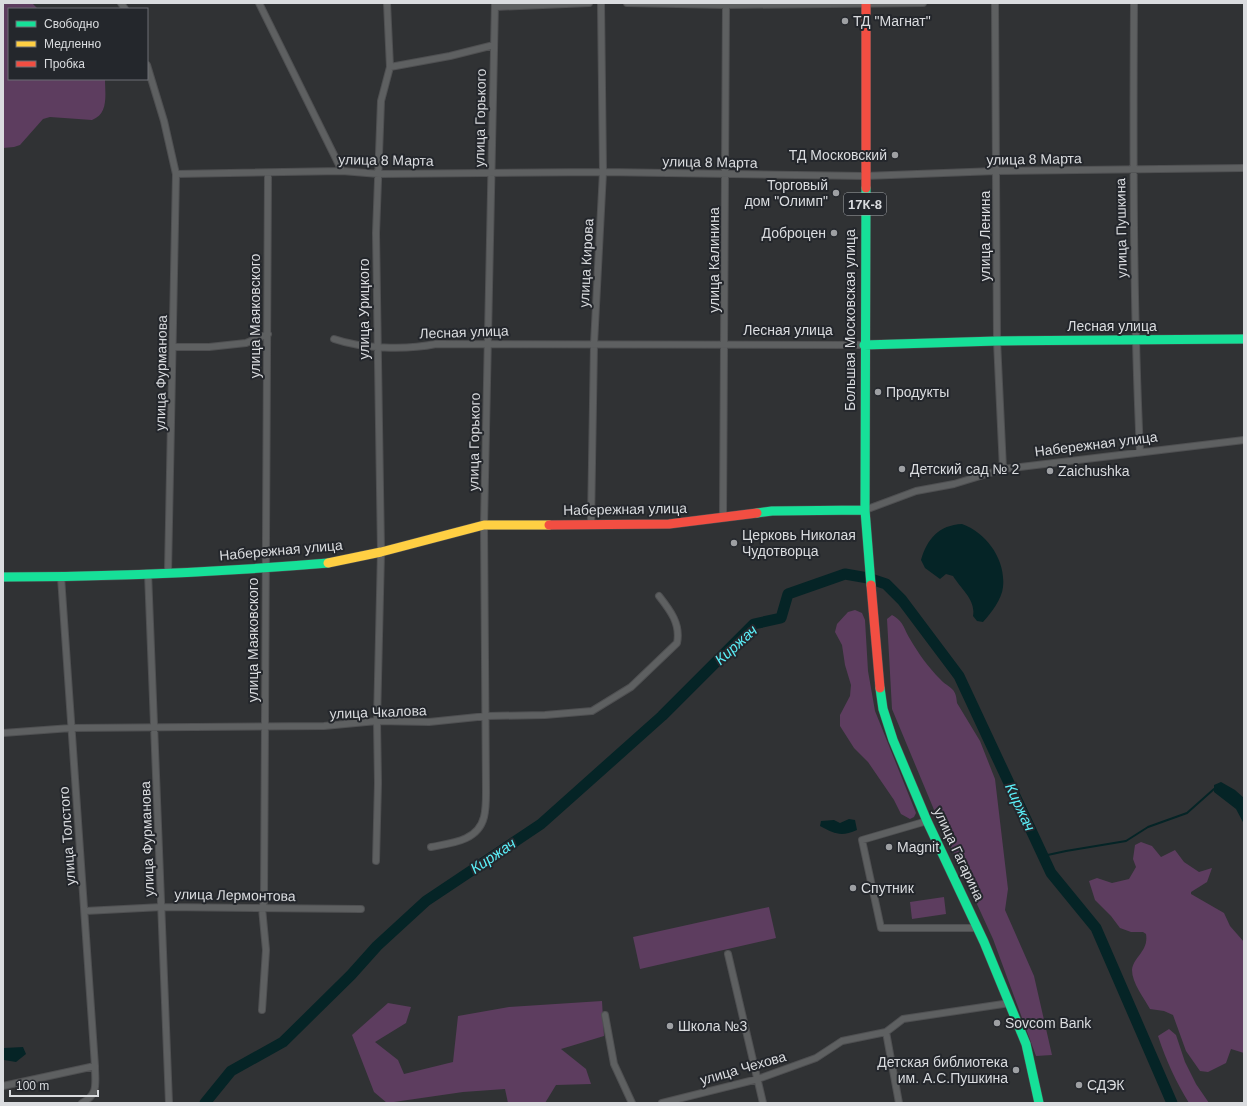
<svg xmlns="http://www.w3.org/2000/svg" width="1247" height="1106" font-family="Helvetica,sans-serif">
<rect width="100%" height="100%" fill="#303234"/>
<!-- green -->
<path fill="#5d3d5f" d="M3,3h29l6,6h-29v70h96c0,15 4,35 -13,41l-42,-3 -7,2 -23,26 -6,2 -11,1z
M855,610l7,3 3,7 3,51 7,40 41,102 -2,4 -4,2 -9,-5 -7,-14 -26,-38 -14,-14 -14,-22v-11l10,-19 1,-11 -6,-20 -3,-20 -7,-13 2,-8 11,-12z
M892,615c12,7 11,12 18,24 8,14 19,29 30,40 9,10 16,7 17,24l23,38 15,38 13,110 -3,21 29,66 18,79 -16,1 -43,-117 -56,-122 -45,-108 -5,-90z
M1141,842l11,4 9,11 14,-7 9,12 15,10 13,-4 -5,14 -16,10v2l33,19 6,13 14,16v111l-13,-4 -5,14 -18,9 -8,-1 -14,-20 -13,-36 -9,-4 -14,-2c-6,-11 -18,-26 -18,-39 1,-13 17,-19 14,-36l-3,-2h-12l-11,-4 -9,-12 -16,-16 -6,-19 8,-3 15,5 17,-4 7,-12 -3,-8 2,-14z
M944,897l2,17 -34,5 -2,-17z
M769,907l7,31 -136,31 -7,-32z
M602,1001l2,35 -43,13 25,20 5,15 -35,1 -11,18h-37l-3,-14 -42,3 -76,11 -13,-11 -22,-57 36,-32 23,4 -5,16 -31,19 23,18 6,14 49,-12 5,-46 51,-9z
M1169,1029l7,6 9,27 11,22 13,19h-20c-13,-21 -23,-43 -31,-67z"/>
<!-- water -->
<path fill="#052426" d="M962,524c25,9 44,36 41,63 -1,12 -12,26 -20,35l-6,-1 -4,-5c3,-16 -12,-27 -20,-40l-7,-2 -6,5 -15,-11 -4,-8c6,-21 18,-35 41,-36z
M1221,782l14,8 9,8v26l-8,-15 -22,-17v-7z
M849,819l6,1 2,10c-16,7 -22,4 -37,-4l1,-5 13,-1 6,3z
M23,1047l3,7 -10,8 -12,-2v-12z"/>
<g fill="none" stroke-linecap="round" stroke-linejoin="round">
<!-- stream -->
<path stroke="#052426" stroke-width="2" d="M1043,856l23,-5 60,-10 22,-14 39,-14 27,-24h3"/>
<!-- river -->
<path stroke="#052426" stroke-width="11" d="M205,1103l26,-32 52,-29 68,-67 26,-29 49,-45 115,-77 121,-108 92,-92 27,-6 7,-24 57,-20 23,4 18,6 16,16 57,76 92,197 45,55 76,175"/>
<defs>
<path id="street" d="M121,3l4,6
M259,3l83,168
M627,3l99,2 197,-2
M995,3l2,338 6,128
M1134,3c-1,150 -1,299 6,449
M495,7l94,-4
M147,65l17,56 12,53 -8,398
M390,67l60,-11 44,-11
M176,174l166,-3 37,3 224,-2 262,4 131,-5 248,-3
M334,339c29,10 72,11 102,5l428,1
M174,347h35l37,-4 22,-9
M865,510l51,-19 38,-7 49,-15 241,-29
M723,518l3,-515
M591,523l3,-179 9,-172 -2,-169
M148,573l21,530
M61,577l34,489c0,18 4,28 -13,37
M3,733l68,-5 253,-2 53,-5 52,1 58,-6 58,-1 47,-4 39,-24 46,-44c4,-19 -7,-33 -18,-47
M927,821l-65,19 19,88h97
M431,847c21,-4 47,-6 53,-30 2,-8 2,-17 2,-25l-2,-267 11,-522
M376,861l2,-78 -1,-62 4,-169 -5,-319 5,-132 9,-34 -3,-64
M85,911l77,-4 199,2
M728,954l35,149
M262,1010l4,-60 -4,-42 2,-6 4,-728
M605,1015l9,49 18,39
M886,1032l13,71
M3,1086l92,-20
M662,1103l96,-24 58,-21 26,-17 44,-9 17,-13 107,-16"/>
<path id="fast" d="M866,188l-1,322 6,75
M864,345l133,-4 247,-2
M757,513l15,-2 93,-1
M3,577c108,0 217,-5 325,-14
M880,688l3,21 10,31 34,81 57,121 42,102 13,59"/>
<path id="slow" d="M328,563l53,-11 103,-27h65"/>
<path id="jam" d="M866,188v-185
M549,525l120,-1 88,-11
M871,585l9,103"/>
</defs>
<!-- street casing -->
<use href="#street" stroke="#4f5052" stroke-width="8"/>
<!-- fast casing -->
<use href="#fast" stroke="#4f5052" stroke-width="10"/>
<!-- slow casing -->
<use href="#slow" stroke="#4f5052" stroke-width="10"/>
<!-- jam casing -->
<use href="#jam" stroke="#4f5052" stroke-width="10"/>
<!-- street -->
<use href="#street" stroke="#5e6061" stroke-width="6"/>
<!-- fast -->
<use href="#fast" stroke="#16e098" stroke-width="9"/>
<!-- slow -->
<use href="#slow" stroke="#ffcf43" stroke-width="9"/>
<!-- jam -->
<use href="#jam" stroke="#f24e42" stroke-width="9"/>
</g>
<!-- markers -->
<g fill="#9ea0a3" stroke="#24272c" stroke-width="1.5">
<circle cx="845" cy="21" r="4"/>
<circle cx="895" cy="155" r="4"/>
<circle cx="836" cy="193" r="4"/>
<circle cx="834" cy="233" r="4"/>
<circle cx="878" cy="392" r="4"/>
<circle cx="902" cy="469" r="4"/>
<circle cx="1050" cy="471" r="4"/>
<circle cx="734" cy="543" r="4"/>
<circle cx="889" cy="847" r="4"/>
<circle cx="853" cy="888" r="4"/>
<circle cx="997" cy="1023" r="4"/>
<circle cx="670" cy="1026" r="4"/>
<circle cx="1016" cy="1070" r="4"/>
<circle cx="1079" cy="1085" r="4"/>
</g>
<g text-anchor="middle" stroke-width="4" stroke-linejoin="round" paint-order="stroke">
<!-- shield labels -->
<rect fill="#24272c" stroke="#a3a6a9" stroke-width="1" x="844" y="193" width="42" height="22" rx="3"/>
<g font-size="13" font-weight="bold" fill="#dadcdf">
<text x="865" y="209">17К-8</text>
</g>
<!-- poi labels -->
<g font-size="14" fill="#dadcdf" stroke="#24272c" text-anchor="start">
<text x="853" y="26">ТД "Магнат"</text>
<text x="887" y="160" text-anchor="end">ТД Московский</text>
<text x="828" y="190" text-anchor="end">Торговый<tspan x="828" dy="16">дом "Олимп"</tspan></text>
<text x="826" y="238" text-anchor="end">Доброцен</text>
<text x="886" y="397">Продукты</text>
<text x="910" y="474">Детский сад № 2</text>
<text x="1058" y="476">Zaichushka</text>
<text x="742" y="540">Церковь Николая<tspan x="742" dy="16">Чудотворца</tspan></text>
<text x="897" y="852">Magnit</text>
<text x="861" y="893">Спутник</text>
<text x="1005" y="1028">Sovcom Bank</text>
<text x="678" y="1031">Школа №3</text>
<text x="1008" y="1067" text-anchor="end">Детская библиотека<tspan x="1008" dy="16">им. А.С.Пушкина</tspan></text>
<text x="1087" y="1090">СДЭК</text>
</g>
<!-- street labels -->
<g font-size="14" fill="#dadcdf" stroke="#24272c">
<text transform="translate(480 118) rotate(-89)" y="5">улица Горького</text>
<text transform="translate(1034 159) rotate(-1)" y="5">улица 8 Марта</text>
<text transform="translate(386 160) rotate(1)" y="5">улица 8 Марта</text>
<text transform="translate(710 162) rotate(1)" y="5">улица 8 Марта</text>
<text transform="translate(1121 228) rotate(-91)" y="5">улица Пушкина</text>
<text transform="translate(985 236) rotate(-90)" y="5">улица Ленина</text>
<text transform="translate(714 260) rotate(-90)" y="5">улица Калинина</text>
<text transform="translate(586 263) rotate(-87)" y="5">улица Кирова</text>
<text transform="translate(364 309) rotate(-90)" y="5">улица Урицкого</text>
<text transform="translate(255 316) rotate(-90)" y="5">улица Маяковского</text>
<text transform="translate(850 320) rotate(-90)" y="5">Большая Московская улица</text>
<text x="1112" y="331">Лесная улица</text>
<text x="788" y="335">Лесная улица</text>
<text transform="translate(464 332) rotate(-2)" y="5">Лесная улица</text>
<text transform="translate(161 373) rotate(-89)" y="5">улица Фурманова</text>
<text transform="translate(474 442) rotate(-89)" y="5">улица Горького</text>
<text transform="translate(1096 444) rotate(-7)" y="5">Набережная улица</text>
<text transform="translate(625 509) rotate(-1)" y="5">Набережная улица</text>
<text transform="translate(281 550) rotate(-5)" y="5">Набережная улица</text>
<text transform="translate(253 640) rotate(-90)" y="5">улица Маяковского</text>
<text transform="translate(378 712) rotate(-2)" y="5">улица Чкалова</text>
<text transform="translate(67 836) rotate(-94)" y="5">улица Толстого</text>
<text transform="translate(147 839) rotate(-92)" y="5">улица Фурманова</text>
<text transform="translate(959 854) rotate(65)" y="5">улица Гагарина</text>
<text transform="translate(235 895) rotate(1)" y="5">улица Лермонтова</text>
<text transform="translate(743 1068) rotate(-16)" y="5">улица Чехова</text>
</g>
<!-- water labels -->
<g font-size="15" font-style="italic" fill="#5cf0f9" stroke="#24272c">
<text transform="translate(736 645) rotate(-42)" y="5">Киржач</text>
<text transform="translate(1020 807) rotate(65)" y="5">Киржач</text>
<text transform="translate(493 856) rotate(-34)" y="5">Киржач</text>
</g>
</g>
<!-- border -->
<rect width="1247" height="1106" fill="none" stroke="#dadcdf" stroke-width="8"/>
<!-- legend -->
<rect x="8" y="8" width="140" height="72" fill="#24272c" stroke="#6d6f74"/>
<rect x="16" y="21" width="20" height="6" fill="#16e098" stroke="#6d6f74"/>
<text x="44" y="28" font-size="12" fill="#dadcdf">Свободно</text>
<rect x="16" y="41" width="20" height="6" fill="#ffcf43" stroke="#6d6f74"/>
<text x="44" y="48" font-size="12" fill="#dadcdf">Медленно</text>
<rect x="16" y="61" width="20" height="6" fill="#f24e42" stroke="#6d6f74"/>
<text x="44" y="68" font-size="12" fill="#dadcdf">Пробка</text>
<!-- scale -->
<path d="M10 1090v6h88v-6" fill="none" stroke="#dadcdf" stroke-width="2"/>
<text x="16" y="1090" font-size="12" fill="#dadcdf" stroke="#24272c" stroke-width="3" paint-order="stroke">100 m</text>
</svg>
